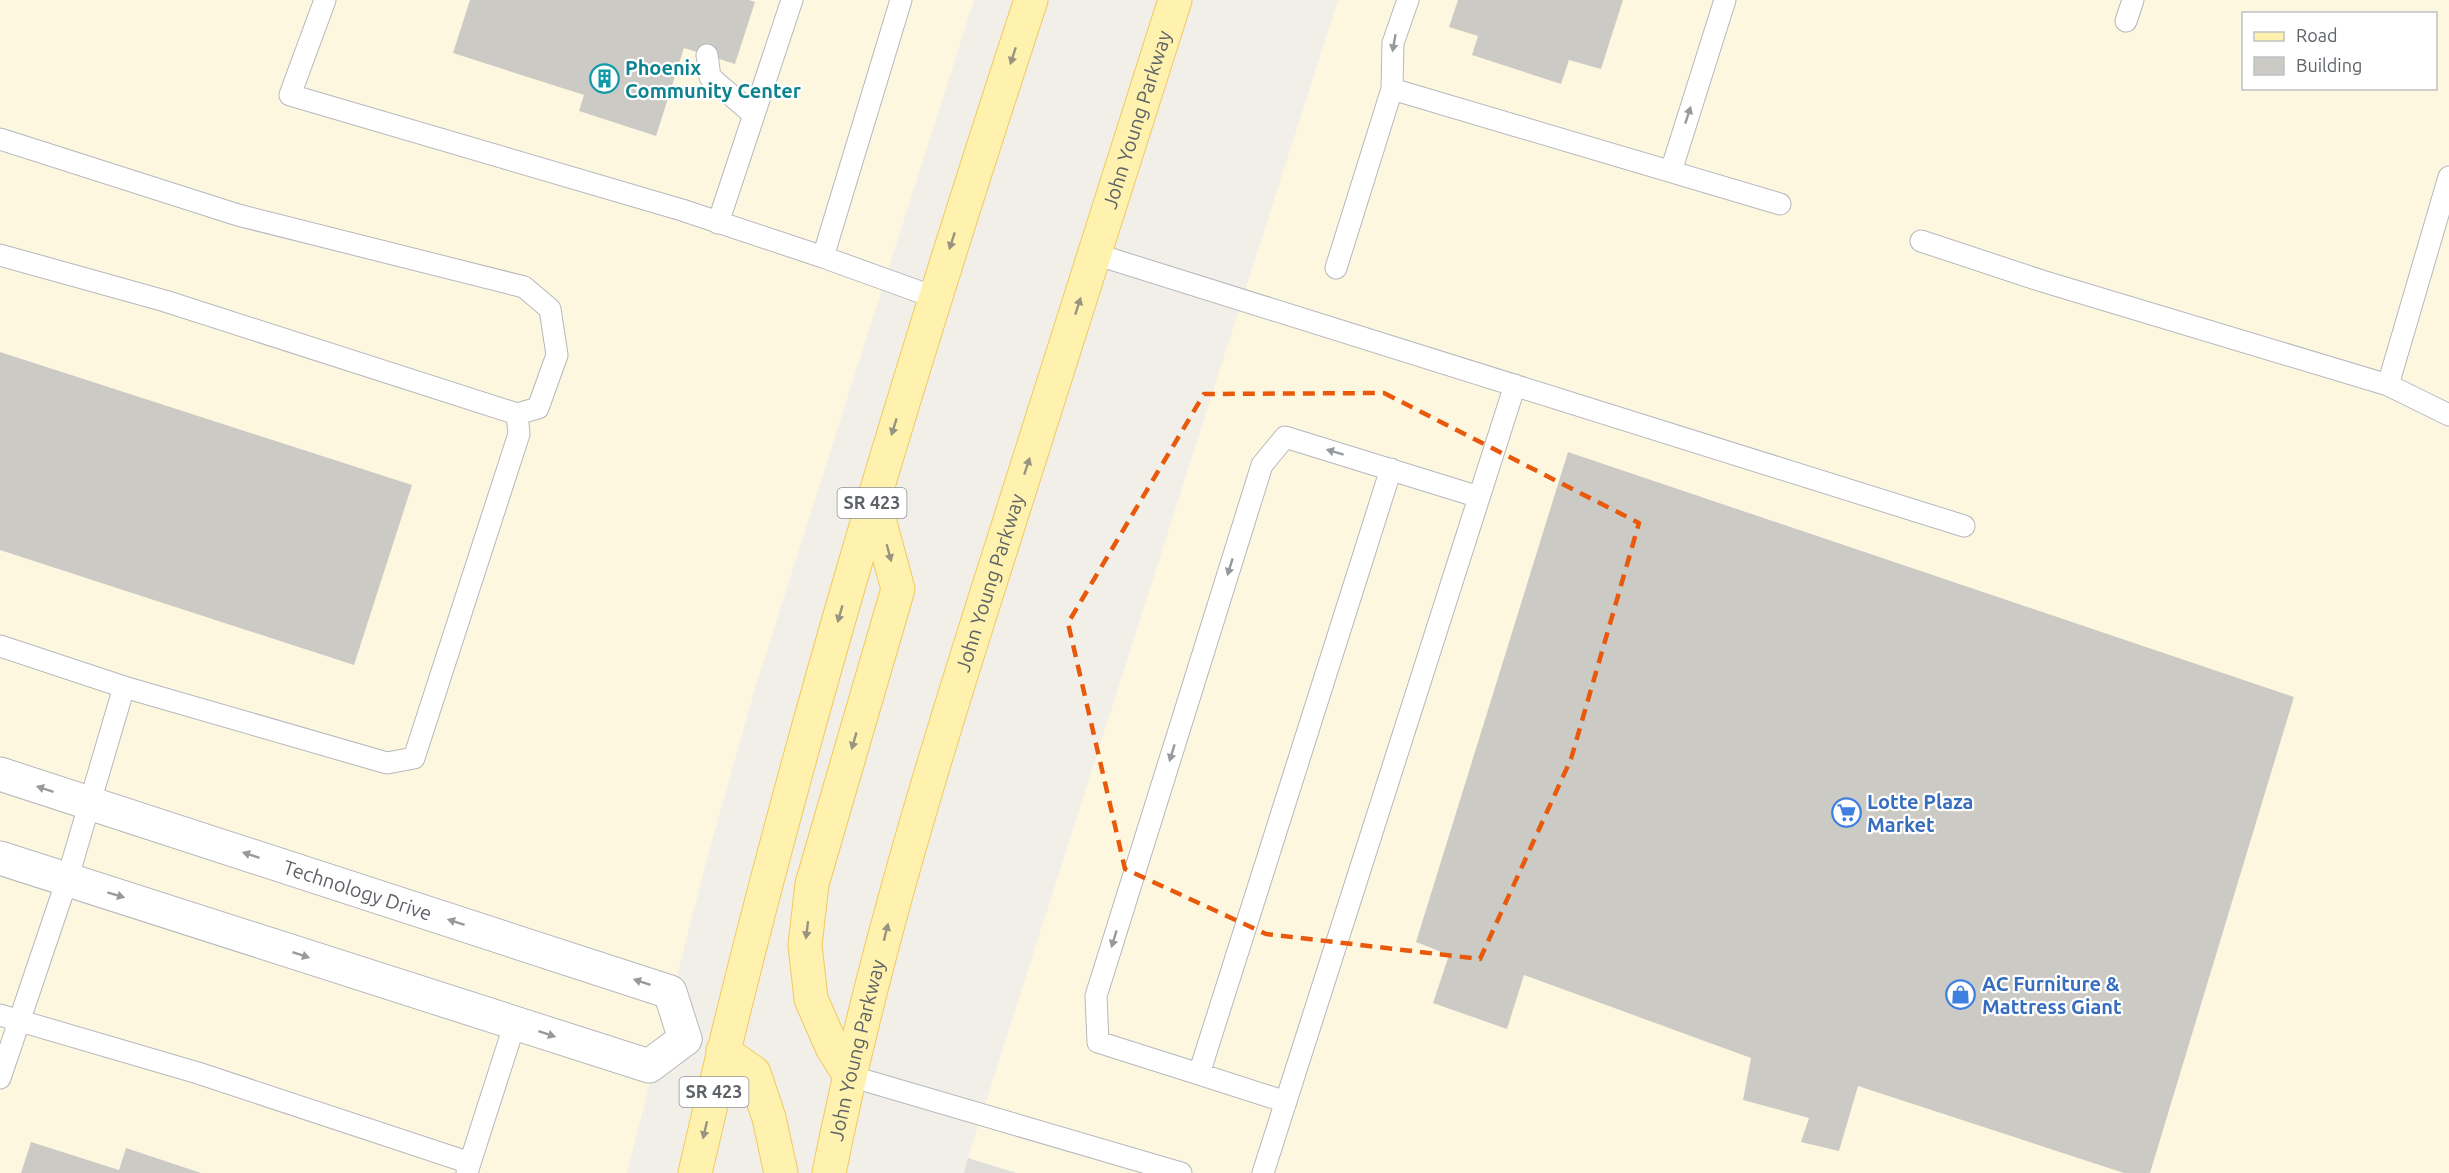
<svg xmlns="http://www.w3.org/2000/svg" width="2449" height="1173" font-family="Ubuntu,sans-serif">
<rect width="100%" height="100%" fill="#f1efe8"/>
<!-- commercial -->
<path fill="#fef7e0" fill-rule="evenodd" d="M0,0h974l-219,688 -50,178 -78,307h-627z
M1338,0h1111v1173h-1433l-48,-15zM2244,14h192v74h-192z"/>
<!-- industrial -->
<path fill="#e0deda" d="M968,1158l48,15h-52z"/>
<!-- building -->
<path fill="#cccac5" d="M470,0h279l6,2 -20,62 -51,-16 -28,88 -77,-25 5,-16 -131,-42z
M1458,0h165l-22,69 -32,-9 -8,24 -89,-29 6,-19 -29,-9z
M0,352l412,133 -58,180 -354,-115z
M1568,452l726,245 -144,476h-26l-266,-87 -19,65 -38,-9 8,-24 -66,-18 8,-42 -227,-83 -17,54 -74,-26 16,-48 -33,-13z
M31,1142l88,28 7,-22 75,25h-180z"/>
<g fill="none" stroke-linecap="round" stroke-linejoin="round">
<defs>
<path id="lane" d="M325,0l-35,95 392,115 141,47 78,-257
M2126,21l7,-21
M707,55l3,22 44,38
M1392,89l388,115
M0,139l238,76 286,72 26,22 7,46 -19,53 -21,6
M1671,171l54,-171
M718,223l74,-223
M1921,241l121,40 346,104 61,30
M1095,254l869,272
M0,255l165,46 352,113 2,20 -105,324 -27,5 -263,-76 -124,-41
M823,257l111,40
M1336,268l56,-179 1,-46 15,-43
M2388,385l61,-208
M1391,469l-192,605 -101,-32 -2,-46 166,-531 23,-28 194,60
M0,1015l198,58 272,90 -3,10
M1199,1074l87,28
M850,1076l331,97
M0,1078l67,-198 57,-193
M470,1163l45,-140
M1263,1173l252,-788"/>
<g id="street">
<path id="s1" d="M0,774l670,218 15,47"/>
<path d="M0,858l649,208 36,-27"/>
</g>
<g id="primary">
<path d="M723,1051l31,22 15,45 12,55"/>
<path d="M850,1076l-18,-29 -21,-48 -6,-54 7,-61 86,-295 -25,-92"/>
<path d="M695,1173c91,-397 209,-786 336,-1173"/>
<path id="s2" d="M829,1173c43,-215 108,-425 175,-634 57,-180 114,-359 171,-539"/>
</g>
</defs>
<!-- lane casing -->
<use href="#lane" stroke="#b5b8bc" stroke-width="23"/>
<!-- street casing -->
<use href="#street" stroke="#b5b8bc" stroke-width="35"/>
<!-- primary casing -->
<use href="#primary" stroke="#f2c960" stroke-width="35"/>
<!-- lane -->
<use href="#lane" stroke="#fff" stroke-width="21"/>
<!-- street -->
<use href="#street" stroke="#fff" stroke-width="33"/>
<!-- primary -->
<use href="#primary" stroke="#fff2af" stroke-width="33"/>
</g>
<!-- one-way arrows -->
<defs><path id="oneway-solid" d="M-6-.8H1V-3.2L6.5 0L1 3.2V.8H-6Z" transform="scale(1.5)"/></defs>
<g fill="#979a9d">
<use href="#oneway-solid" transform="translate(1394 43) rotate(100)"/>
<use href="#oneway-solid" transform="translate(1688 115) rotate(-72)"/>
<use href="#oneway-solid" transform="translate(1335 452) rotate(-163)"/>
<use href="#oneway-solid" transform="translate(1230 567) rotate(107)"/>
<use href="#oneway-solid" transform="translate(1172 753) rotate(107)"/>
<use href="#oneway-solid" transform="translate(45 789) rotate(-162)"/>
<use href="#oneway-solid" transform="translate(251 855) rotate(-162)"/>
<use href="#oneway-solid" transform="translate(116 895) rotate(17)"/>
<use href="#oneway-solid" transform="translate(456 922) rotate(-162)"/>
<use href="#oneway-solid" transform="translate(1114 939) rotate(107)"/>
<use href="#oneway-solid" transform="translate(301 955) rotate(18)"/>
<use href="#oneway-solid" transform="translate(642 982) rotate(-162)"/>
<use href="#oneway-solid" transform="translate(547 1034) rotate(18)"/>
</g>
<g fill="#979581">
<use href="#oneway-solid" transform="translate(1013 56) rotate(108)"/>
<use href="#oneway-solid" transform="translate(952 241) rotate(108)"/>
<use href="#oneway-solid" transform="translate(1078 306) rotate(-72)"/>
<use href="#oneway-solid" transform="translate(894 427) rotate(107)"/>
<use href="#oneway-solid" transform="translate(1027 466) rotate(-72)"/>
<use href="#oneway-solid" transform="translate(889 553) rotate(75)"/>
<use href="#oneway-solid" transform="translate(840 614) rotate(106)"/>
<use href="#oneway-solid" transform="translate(854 741) rotate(106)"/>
<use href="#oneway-solid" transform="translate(807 930) rotate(97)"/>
<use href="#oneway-solid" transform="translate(886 932) rotate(-76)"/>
<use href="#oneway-solid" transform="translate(705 1130) rotate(103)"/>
</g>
<!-- marked area -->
<path fill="none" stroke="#e8590c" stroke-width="4.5" stroke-dasharray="12 8" stroke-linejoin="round" d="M1384,393l255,130 -68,236 -91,200 -214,-25 -141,-65 -57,-246 136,-229z"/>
<!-- icons -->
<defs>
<symbol id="building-ring" viewBox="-11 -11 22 22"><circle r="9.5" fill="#fff" stroke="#0f9aa8" stroke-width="1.5"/><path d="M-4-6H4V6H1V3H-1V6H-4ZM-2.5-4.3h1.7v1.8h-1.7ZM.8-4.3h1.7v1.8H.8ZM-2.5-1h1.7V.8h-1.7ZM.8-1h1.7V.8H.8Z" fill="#0f9aa8"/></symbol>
<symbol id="supermarket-ring" viewBox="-11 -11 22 22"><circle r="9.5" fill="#fff" stroke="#3f7fe0" stroke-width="1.5"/><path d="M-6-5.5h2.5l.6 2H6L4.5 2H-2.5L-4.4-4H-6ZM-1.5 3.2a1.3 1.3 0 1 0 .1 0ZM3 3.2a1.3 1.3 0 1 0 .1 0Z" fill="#3f7fe0"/></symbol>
<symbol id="shop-ring" viewBox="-11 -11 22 22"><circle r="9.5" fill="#fff" stroke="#3f7fe0" stroke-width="1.5"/><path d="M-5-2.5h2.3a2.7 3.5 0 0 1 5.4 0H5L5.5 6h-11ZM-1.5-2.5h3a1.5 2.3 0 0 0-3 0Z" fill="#3f7fe0"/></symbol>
</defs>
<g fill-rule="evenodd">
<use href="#building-ring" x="588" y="62" width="33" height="33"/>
<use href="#supermarket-ring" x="1830" y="796" width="33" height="33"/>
<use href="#shop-ring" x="1944" y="978" width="33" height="33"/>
</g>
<g text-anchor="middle" stroke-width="4.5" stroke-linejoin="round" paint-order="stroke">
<!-- shield labels -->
<g fill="#fff" stroke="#8f9295" stroke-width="1.5">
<rect x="837.5" y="488" width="69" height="30" rx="4.5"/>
<rect x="679.5" y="1077" width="69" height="30" rx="4.5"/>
</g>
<g font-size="18" font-weight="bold" fill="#5f6368">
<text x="872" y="509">SR 423</text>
<text x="714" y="1098">SR 423</text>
</g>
<!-- culture labels -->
<g font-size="20" font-weight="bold" fill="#0d838f" stroke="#fff" text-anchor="start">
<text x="625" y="75">Phoenix<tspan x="625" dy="23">Community Center</tspan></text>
</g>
<!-- street labels -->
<g font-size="20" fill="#5f6368" stroke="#fff">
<text dy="7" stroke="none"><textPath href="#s2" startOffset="1098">John Young Parkway</textPath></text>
<text dy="7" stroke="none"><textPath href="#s2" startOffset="612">John Young Parkway</textPath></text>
<text dy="7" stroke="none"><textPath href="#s1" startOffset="376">Technology Drive</textPath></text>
<text dy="7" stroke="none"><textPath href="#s2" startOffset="126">John Young Parkway</textPath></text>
</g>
<!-- shop labels -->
<g font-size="20" font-weight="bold" fill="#366cbe" stroke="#fff" text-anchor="start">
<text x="1867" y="809">Lotte Plaza<tspan x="1867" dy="23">Market</tspan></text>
<text x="1982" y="991">AC Furniture &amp;<tspan x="1982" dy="23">Mattress Giant</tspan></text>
</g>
</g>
<!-- legend -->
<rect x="2242" y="12" width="195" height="78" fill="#ffffff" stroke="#bfc1c3" stroke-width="1.5"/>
<rect x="2254" y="32" width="30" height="9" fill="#fff2af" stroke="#bfc1c3" stroke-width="1.5"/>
<text x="2296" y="42" font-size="18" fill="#5f6368">Road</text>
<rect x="2254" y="57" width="30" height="18" fill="#cccac5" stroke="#bfc1c3" stroke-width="1.5"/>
<text x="2296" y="72" font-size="18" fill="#5f6368">Building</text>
</svg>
